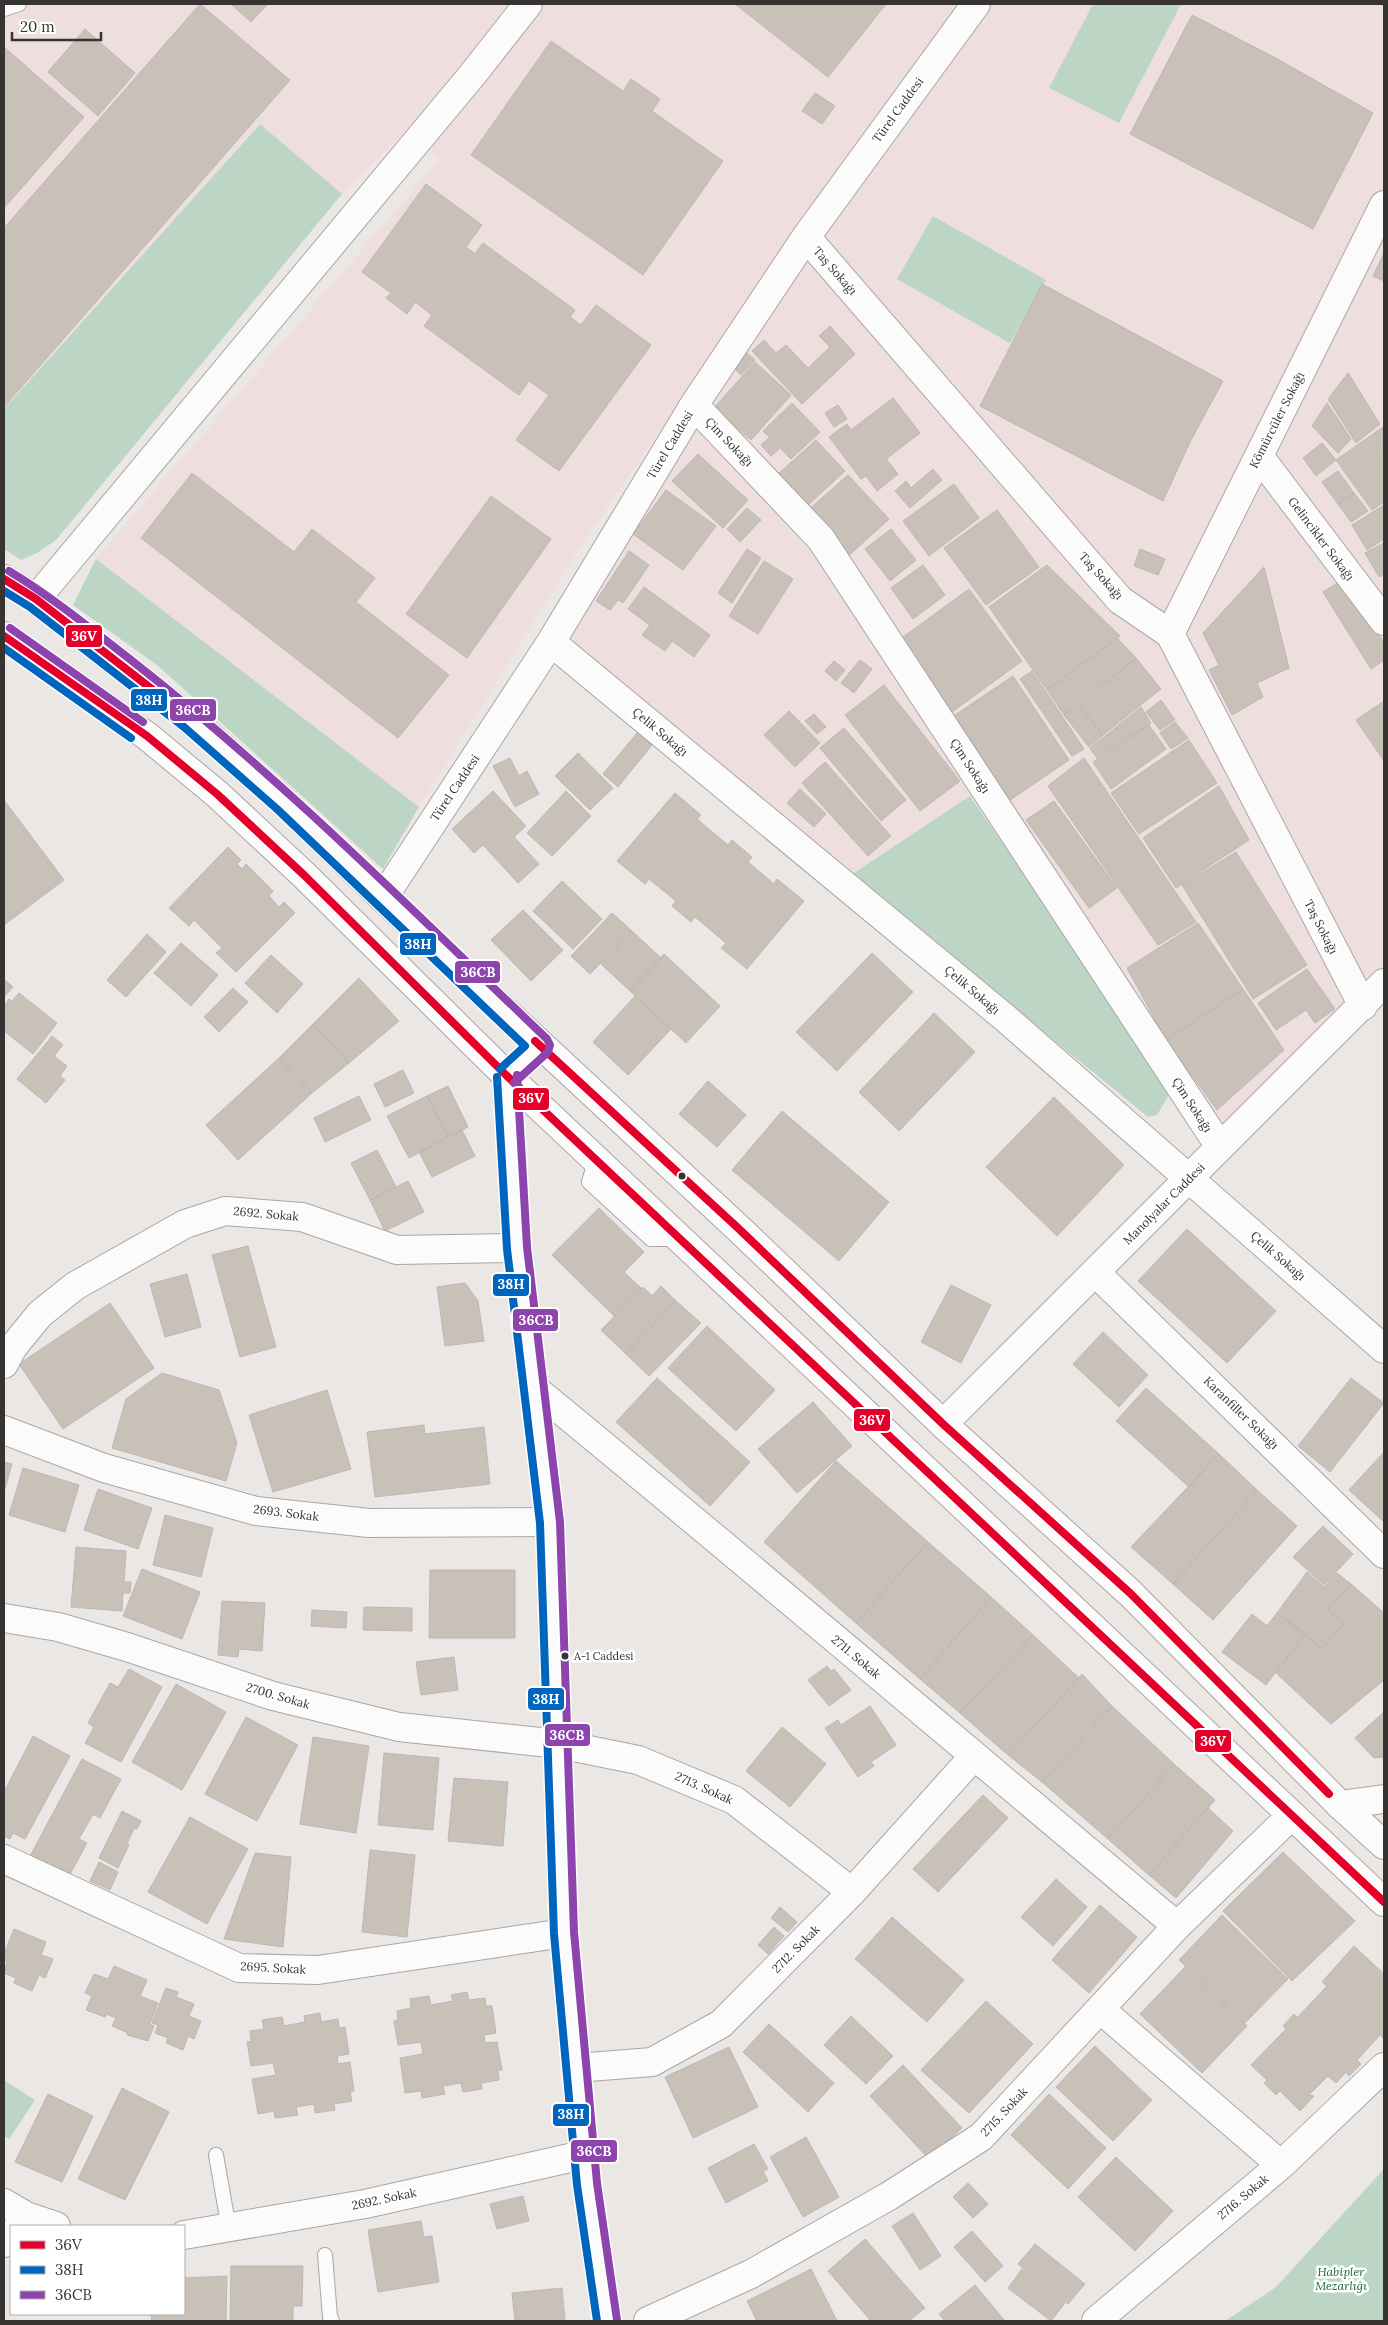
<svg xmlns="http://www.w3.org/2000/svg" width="1388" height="2325" font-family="Lora,serif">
<rect width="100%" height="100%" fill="#eae7e5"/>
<!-- industrial -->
<path fill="#eedede" d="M4,4h1380v981l-169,164 -233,-360 -131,86 -292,-236 140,-266 -120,176 -160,258 -323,-248 344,-400 -30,-33 -68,68 -83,-70 -255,285z"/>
<!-- green -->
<path fill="#bdd5c5" d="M1093,4h88l-62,119 -70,-35z
M260,124l82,70 -286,346 -19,13 -16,7 -17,-11v-140z
M933,216l113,64 -36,63 -113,-64z
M96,559l323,248 -36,62 -226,-204 -84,-60z
M970,796l202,294 -15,25 -9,2 -297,-242z
M4,2080l31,20 -26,39 -5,-3z
M1384,2169v152h-159l51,-34z"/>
<!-- building -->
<path fill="#c9c1b8" stroke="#bab8b6" d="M200,4l90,76 -286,327v-179z
M231,4h37l-17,18z
M735,4h151l-58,73z
M1192,15l80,41 101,57 -60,116 -183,-95z
M85,29l50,44 -37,43 -50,-44z
M551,41l72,50 8,-12 29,20 -8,12 71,50 -80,114 -172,-120z
M4,47l80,70 -80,91z
M815,93l20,13 -13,18 -20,-13z
M426,184l56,41 -16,22 9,7 8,-11 92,67 -5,7 11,8 15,-20 55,40 -92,126 -43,-31 33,-45 -20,-14 -10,14 -95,-69 8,-11 -17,-13 -8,12 -21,-16 5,-5 -29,-21z
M1384,253v28l-11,-5z
M1042,284l181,97 -33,61 -27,59 -183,-95z
M830,326l25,28 -53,50 -50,-53 12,-11 12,13 10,-8 22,23 22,-21 -11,-11z
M747,353l8,7 -14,15 -8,-8z
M755,362l36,33 -40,45 -37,-32z
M1348,373l32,51 -24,19 -28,-44z
M893,398l27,35 -34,26 12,15 -21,17 -11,-15 -5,3 -32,-42 18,-13 4,6z
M792,403l28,29 -29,27 -28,-28z
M1327,403l24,36 -13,14 -26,-27z
M838,405l9,14 -13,8 -9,-14z
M1383,427l1,75 -12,8 -36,-50z
M769,438l10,11 -8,7 -10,-11z
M816,440l29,31 -37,34 -30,-31z
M1322,443l14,17 -20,16 -13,-18z
M698,454l50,46 -25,28 -51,-47z
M933,469l9,11 -32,28 -15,-17 11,-10 5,7z
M1338,471l16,22 -16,11 -16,-22z
M192,473l102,79 18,-23 63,49 -19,24 93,73 -51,63 -257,-200z
M848,475l41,44 -44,40 -41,-45z
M954,484l25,34 -50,38 -26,-35z
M666,490l50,36 -33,44 -50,-36z
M1354,493l14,18 -17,11 -13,-18z
M491,496l60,43 -84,119 -61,-44z
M1384,505v34l-17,11 -15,-25z
M747,508l14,12 -21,22 -13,-13z
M997,510l42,57 -53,38 -42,-57z
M891,529l25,31 -26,21 -25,-32z
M1384,543v31l-5,3 -14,-24z
M747,549l14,9 -29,45 -14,-10z
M1140,549l25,10 -7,16 -24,-9z
M629,551l20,14 -26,38 -5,-3 -8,10 -14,-9z
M764,561l29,18 -35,55 -29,-18z
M923,565l22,30 -32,24 -22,-31z
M1047,565l73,71 -73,54 -58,-83z
M1264,567l25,101 -32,15 6,14 -31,18 -23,-45 10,-5 -16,-32z
M1344,579l40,64v17l-13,9 -48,-77z
M644,587l66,48 -16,22 -22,-16 -7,10 -23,-16 8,-10 -22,-16z
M969,589l53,72 -70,51 -53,-72z
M1117,638l19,20 -72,57 -17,-25z
M1136,658l25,31 -58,46 -24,-30z
M860,660l12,9 -18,24 -13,-10z
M834,661l11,9 -9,11 -11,-10z
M1032,671l52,78 -12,7 -52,-77z
M1013,676l56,84 -69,47 -57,-84z
M884,685l76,96 -40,30 -75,-96z
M1161,700l14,20 -15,10 -14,-18z
M1384,701v60l-28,-41z
M1079,705l24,30 -14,12 -25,-32z
M1141,707l10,16 -54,35 -7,-10z
M789,711l31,32 -25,24 -31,-32z
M814,714l12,13 -9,7 -12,-13z
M1175,722l13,16 -17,11 -11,-16z
M1149,725l17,24 -55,40 -18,-27z
M844,728l62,72 -25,21 -61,-73z
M637,733l15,12 -34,42 -15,-13z
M1189,740l28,43 -78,51 -28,-41z
M578,753l35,35 -23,22 -35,-34z
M510,758l9,18 8,-5 12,23 -24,13 -22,-41z
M1084,758l112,164 -38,23 -110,-159z
M825,762l66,74 -23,20 -66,-73z
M1219,786l30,54 -73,48 -33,-50z
M800,789l26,25 -12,13 -27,-24z
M493,791l33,35 -12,11 25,27 -21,19 -35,-38 -9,8 -22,-24z
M566,791l25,25 -39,40 -25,-23z
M675,793l26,22 -4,4 31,26 4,-5 20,17 -4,5 26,22 3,-5 27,22 -57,68 -26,-21 5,-5 -31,-26 -4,5 -19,-16 4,-5 -27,-22 -4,5 -28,-23z
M4,800l60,80 -60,45z
M1054,801l63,87 -28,20 -63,-88z
M228,847l13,13 -4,4 5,5 4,-5 27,27 -4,5 10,11 5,-5 11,11 -59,59 -20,-19 6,-5 -28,-28 -5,6 -20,-18z
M1236,852l71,113 -54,34 -71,-114z
M562,881l40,38 -29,30 -40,-38z
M523,910l40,40 -32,31 -40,-41z
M612,913l20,18 -42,43 -19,-18z
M1198,923l45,66 -77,51 -39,-72z
M632,931l29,27 -31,33 -29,-27z
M147,934l19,18 -40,45 -19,-17z
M181,943l37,32 -27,31 -37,-33z
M872,953l41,39 -76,79 -41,-39z
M664,954l56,52 -34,37 -56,-52z
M271,955l32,29 -26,29 -32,-30z
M1307,969l28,40 -20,14 -9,-13 -30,20 -18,-27z
M359,978l40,43 -50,42 -36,-39z
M4,979l9,8 -9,10z
M233,988l15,14 -29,30 -15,-15z
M1243,989l41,61 -67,60 -51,-70z
M19,993l38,30 -24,31 -29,-23v-25l5,-7 3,2z
M635,996l36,33 -43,46 -35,-33z
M934,1013l41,39 -76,79 -40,-39z
M313,1024l36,39 -37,30 -33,-35z
M52,1036l11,9 -9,11 13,10 -7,10 5,4 -19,23 -29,-24z
M279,1058l33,35 -74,67 -32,-35z
M403,1070l11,23 -29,14 -11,-23z
M708,1081l38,34 -29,32 -38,-33z
M448,1086l20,41 -20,10 -21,-41z
M359,1096l12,24 -46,22 -11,-24z
M427,1096l21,41 -39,21 -22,-42z
M1054,1097l70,68 -67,71 -71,-69z
M782,1111l107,91 -50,59 -107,-91z
M462,1130l13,26 -43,21 -13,-25z
M377,1150l19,37 -26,13 -19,-37z
M408,1181l16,31 -39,19 -15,-31z
M599,1208l45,44 -20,20 17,16 -27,28 -62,-61z
M1187,1229l89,82 -49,52 -89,-82z
M248,1246l28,101 -36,10 -28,-102z
M187,1274l14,53 -36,10 -15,-53z
M465,1283l13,18 6,40 -39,5 -8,-59z
M951,1285l40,20 -30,58 -40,-21z
M661,1286l15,15 -50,53 -25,-24 42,-43 9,9z
M676,1301l25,22 -52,53 -23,-22z
M110,1303l44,65 -91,61 -44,-65z
M707,1326l68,64 -39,41 -68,-63z
M1103,1332l45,43 -29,32 -46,-43z
M162,1373l57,17 18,53 -11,38 -114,-33 14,-49z
M657,1378l93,84 -40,44 -94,-84z
M1351,1378l33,25 -54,69 -32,-26z
M1146,1388l73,66 -30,33 -73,-66z
M327,1390l24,79 -78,23 -24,-77z
M813,1402l39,44 -55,47 -39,-44z
M424,1425l1,9 59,-7 6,57 -115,13 -8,-65z
M1384,1452v70l-35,-32z
M1219,1454l38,36 -84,94 -42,-37z
M836,1461l92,81 -72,81 -92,-81z
M4,1462l8,2 -8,28z
M23,1468l56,17 -14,47 -56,-17z
M98,1489l54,19 -14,41 -54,-19z
M1257,1490l40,36 -84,94 -40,-36z
M165,1515l48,13 -12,49 -48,-12z
M1323,1526l30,28 -29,31 -31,-28z
M928,1542l63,55 -71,82 -64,-56z
M76,1547l50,4 -2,31h7l-1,11h-7l-1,18 -51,-4z
M142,1569l58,23 -18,47 -59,-23z
M430,1570h85v68h-86z
M1307,1572l17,15 13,-14 14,11 -23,26 15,14 -21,25 -45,-36z
M1351,1584l33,29v67l-53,44 -55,-51 29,-39 17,15 21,-25 -15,-14z
M991,1597l42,38 -73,78 -40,-34z
M222,1601l43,2 -3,48 -23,-2 -1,8 -20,-2z
M364,1607l48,1v23l-49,-1z
M312,1610l35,2 -1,16 -35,-2z
M1277,1613l28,21 -39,51 -44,-33 30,-38 15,12z
M1033,1635l46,43 -71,77 -48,-42z
M454,1657l4,33 -37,5 -5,-33z
M827,1666l4,5 3,-2 17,21 -22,16 -21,-26z
M129,1669l33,18 -41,75 -36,-19 9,-16 -6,-4 22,-40 8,4z
M1082,1674l30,32 -70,76 -34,-27z
M176,1684l50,28 -44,78 -50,-28z
M870,1706l26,39 -25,17 3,4 -16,11 -33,-49 13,-8 3,5z
M1112,1706l62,58 -66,75 -66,-57z
M1384,1712v45l-10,1 -19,-20z
M246,1717l52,28 -41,76 -52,-27z
M782,1727l44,37 -36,43 -44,-36z
M33,1736l37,20 -45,83 -12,-6 -3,6 -6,-3v-44z
M313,1737l56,9 -13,87 -56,-9z
M384,1753l55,5 -6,72 -55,-5z
M82,1759l39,20 -21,39 -7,-4 -14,25 8,4 -19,35 -39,-20z
M1174,1764l41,36 -66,75 -41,-36z
M454,1778l54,4 -5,64 -55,-5z
M983,1795l25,23 -70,74 -25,-23z
M1208,1808l25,23 -57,67 -27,-23z
M122,1811l19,10 -4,8 -3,-1 -7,16 2,1 -11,23 -19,-10z
M190,1817l58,32 -41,75 -59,-32z
M370,1850l45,5 -8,82 -45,-5z
M1283,1852l72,69 -63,60 -69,-70z
M255,1853l36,4 -8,90 -59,-8z
M99,1862l19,10 -8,18 -20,-9z
M1056,1879l31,28 -34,39 -32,-29z
M1100,1905l37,32 -48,56 -37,-33z
M780,1907l17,15 -9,10 -17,-14z
M1222,1915l66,64 -43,44 -66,-63z
M892,1917l72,63 -37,42 -72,-63z
M774,1927l10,9 -16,18 -10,-9z
M14,1929l32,13 -5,13 12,4 -8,19 -6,-3 -7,16 -18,-8 2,-5 -12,-5 3,-12 -3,-1v-6z
M1354,1946l30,28v65l-4,-4 -23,25 4,4 -12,12 -3,-4 -10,11 -8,-7 -19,19 5,1 -14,15 -20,-20 -4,4 -12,-12 3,-3 -16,-15 35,-36 -3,-3 11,-12 3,4 30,-32 -5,-4z
M114,1966l33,14 -7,16 18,7 -8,21 4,2 -6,15 -21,-6 1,-2 -16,-7 4,-8 -10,-4 -1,3 -19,-7 6,-14 -7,-3 9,-19 14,5z
M1185,1967l62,59 -45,47 -62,-59z
M166,1988l12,4 -2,5 18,7 -5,12 12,5 -7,18 -6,-3 -5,14 -17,-7 2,-5 -13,-5 3,-8 -6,-2z
M467,1992l2,8 16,-2 1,8h6l4,27 -12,2 1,8 12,-1 5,28h-4l1,10 -18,3 1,6 -19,3 -2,-9 -18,3 2,8 -23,4 -1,-7 -16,2 -5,-35 23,-4 -2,-12 -23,3 -4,-24 4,-1 -1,-9 14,-3 -1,-9 19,-3 2,9 22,-4 -2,-6z
M986,2001l47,43 -64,69 -48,-43z
M320,2013l1,9 17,-3 1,9 6,-1 4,27 -12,2 1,8 12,-2 4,29h-4l2,10 -18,3 1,6 -20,3 -1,-9 -18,3 2,8 -23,3 -1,-7 -16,3 -6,-35 24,-4 -3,-12 -22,3 -4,-24 4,-1 -1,-10 14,-2 -2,-9 20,-3 2,9 21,-4 -1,-6z
M851,2016l42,40 -27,28 -42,-39z
M769,2024l65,59 -26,29 -65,-60z
M1095,2046l57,54 -39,41 -57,-54z
M729,2047l29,60 -65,31 -28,-61z
M903,2065l59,63 -33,31 -59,-63z
M122,2088l47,24 -44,88 -47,-21z
M48,2094l45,22 -31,66 -47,-20z
M1049,2094l57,54 -38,41 -57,-54z
M806,2137l33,60 -36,20 -33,-60z
M754,2144l14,25 -5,2 5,10 -42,22 -18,-35z
M1116,2157l57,54 -38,40 -57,-54z
M968,2183l20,21 -15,14 -20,-21z
M523,2196l6,25 -32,8 -7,-25z
M913,2213l28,43 -21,14 -28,-44z
M421,2221l3,16 8,-1 7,46 -61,10 -10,-62z
M972,2231l31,35 -18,16 -31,-35z
M865,2239l60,69 -16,13h-38l-43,-50z
M1035,2244l50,40 -17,20 -50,-40z
M231,2266h72l-1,40h-9v15h-63z
M811,2269l26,52h-80l-10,-20z
M1022,2269l43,34 -14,18 -43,-33z
M227,2276l-1,45h-74l-1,-7h33v-36z
M975,2285l30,36h-60l-6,-7z
M562,2288l3,33h-50l-3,-28z"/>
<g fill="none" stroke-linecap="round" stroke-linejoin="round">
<defs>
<path id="lane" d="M4,9l15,-5
M596,1158l-7,24 62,57h26
M216,2155l13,74
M325,2255l5,62 2,4"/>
<path id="street" d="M806,237l314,363 50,34 193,372
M694,405l127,134 399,608
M1259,456l125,165
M1170,634l214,-429
M551,642l453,375 380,332
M383,898l168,-256 143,-237 112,-168 170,-233
M1096,1273l288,281
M4,1364l9,-17 27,-33 35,-28 110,-62 40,-13 77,6 95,33 120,-2
M535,1389c216,177 428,358 642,537
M943,1424l441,-441
M4,1430l100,38 152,43 113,12 181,-1
M4,1618l54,9 69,20 146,49 126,31 160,17 79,16 96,40 118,92
M4,1859l235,109 79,2 246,-37
M1100,2009l181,156
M576,2068l76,-6 69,-38 131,-132 122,-136
M4,2203l22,13 30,10
M184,2235l181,-31 218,-49
M4,2243l7,-9
M648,2321l103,-47 138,-78 92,-59 196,-211 115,-111
M1096,2321l185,-156 103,-98"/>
<path id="secondary" d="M36,599l437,-525 55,-70
M507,1076l10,172 33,274 14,411 23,251 20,137
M1340,1805l44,-6"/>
<path id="primary" d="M4,579l32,20 154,120 94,83 99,96 355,330 205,196 187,169 210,212 44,40
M4,636l143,100 70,58 87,81 203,201 877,826
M507,1076l33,-30"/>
</defs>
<!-- lane casing -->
<use href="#lane" stroke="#a9a6a5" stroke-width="16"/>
<!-- street casing -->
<use href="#street" stroke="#a9a6a5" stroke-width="30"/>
<!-- secondary casing -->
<use href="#secondary" stroke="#a9a6a5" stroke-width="30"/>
<!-- primary casing -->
<use href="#primary" stroke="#a9a6a5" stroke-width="30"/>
<!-- lane -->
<use href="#lane" stroke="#fcfbfb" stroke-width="14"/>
<!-- street -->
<use href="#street" stroke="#fcfbfb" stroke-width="28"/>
<!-- secondary -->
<use href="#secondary" stroke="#fcfbfb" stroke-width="28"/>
<!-- primary -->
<use href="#primary" stroke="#fcfbfb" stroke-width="28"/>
<defs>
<path id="bus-1" d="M4,579l32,20 126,98
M4,636l143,100 70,58 87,81 203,201 877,826
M535,1041l203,187 205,196 187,169 199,201"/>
<path id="bus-2" d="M4,591l26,16 154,120 93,82 248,237 -25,23
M4,648l127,90
M497,1077l10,172 33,274 14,411 23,251 20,136"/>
<path id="bus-3" d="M9,571c43,26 82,58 122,89 148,116 280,249 416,379l3,6 -2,7 -34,31
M10,628l133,94
M517,1075l10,172 33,275 14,410 23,251 20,137"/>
</defs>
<!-- bus-1 casing -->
<use href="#bus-1" stroke="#fff" stroke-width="11"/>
<!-- bus-2 casing -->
<use href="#bus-2" stroke="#fff" stroke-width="11"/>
<!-- bus-3 casing -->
<use href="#bus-3" stroke="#fff" stroke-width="11"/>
<!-- bus-1 -->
<use href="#bus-1" stroke="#e4002b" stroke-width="8"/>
<!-- bus-2 -->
<use href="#bus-2" stroke="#0065bd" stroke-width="8"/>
<!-- bus-3 -->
<use href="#bus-3" stroke="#8e44ad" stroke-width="8"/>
</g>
<!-- markers -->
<g fill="#363331" stroke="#fff" stroke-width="2">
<circle cx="682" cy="1176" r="4.5"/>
<circle cx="565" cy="1656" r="4.5"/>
</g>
<g text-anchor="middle" stroke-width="5" stroke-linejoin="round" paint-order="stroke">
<!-- bus labels -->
<g font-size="11" fill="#363331" stroke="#fff" text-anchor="start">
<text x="574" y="1660">A-1 Caddesi</text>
</g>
<!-- street labels -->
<g font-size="12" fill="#363331" stroke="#fff">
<text transform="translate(898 110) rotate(-54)" y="4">Türel Caddesi</text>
<text transform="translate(835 271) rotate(49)" y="4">Taş Sokağı</text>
<text transform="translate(1277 420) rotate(-63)" y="4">Kömürcüler Sokağı</text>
<text transform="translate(729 442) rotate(46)" y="4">Çim Sokağı</text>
<text transform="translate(670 445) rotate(-59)" y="4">Türel Caddesi</text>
<text transform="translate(1321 539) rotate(53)" y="4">Gelincikler Sokağı</text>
<text transform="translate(1101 576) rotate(48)" y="4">Taş Sokağı</text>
<text transform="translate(660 732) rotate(40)" y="4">Çelik Sokağı</text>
<text transform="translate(970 766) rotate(57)" y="4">Çim Sokağı</text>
<text transform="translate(455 788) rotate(-56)" y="4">Türel Caddesi</text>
<text transform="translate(1321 927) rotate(63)" y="4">Taş Sokağı</text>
<text transform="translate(972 990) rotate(40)" y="4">Çelik Sokağı</text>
<text transform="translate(1192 1105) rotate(57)" y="4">Çim Sokağı</text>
<text transform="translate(1164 1204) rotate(-45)" y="4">Manolyalar Caddesi</text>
<text transform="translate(266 1214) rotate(5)" y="4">2692. Sokak</text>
<text transform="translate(1278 1256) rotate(41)" y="4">Çelik Sokağı</text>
<text transform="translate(1241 1413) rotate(44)" y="4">Karanfiller Sokağı</text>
<text transform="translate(286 1513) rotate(7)" y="4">2693. Sokak</text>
<text transform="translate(856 1657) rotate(40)" y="4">2711. Sokak</text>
<text transform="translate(278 1696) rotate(16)" y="4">2700. Sokak</text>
<text transform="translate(704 1788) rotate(24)" y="4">2713. Sokak</text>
<text transform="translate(796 1949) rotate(-45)" y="4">2712. Sokak</text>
<text transform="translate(273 1968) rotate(3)" y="4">2695. Sokak</text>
<text transform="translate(1004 2112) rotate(-47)" y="4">2715. Sokak</text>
<text transform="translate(1243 2197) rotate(-40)" y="4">2716. Sokak</text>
<text transform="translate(384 2199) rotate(-12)" y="4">2692. Sokak</text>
</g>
<!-- park labels -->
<g font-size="12" font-style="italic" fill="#13663f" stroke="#fff">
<text x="1341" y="2276">Habipler<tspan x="1341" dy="14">Mezarlığı</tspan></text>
</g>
</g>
<g stroke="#fff" stroke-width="2">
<rect x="65" y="624" width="38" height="24" rx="5" fill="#e4002b"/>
<rect x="130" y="688" width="38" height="24" rx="5" fill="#0065bd"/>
<rect x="169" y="698" width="48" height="24" rx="5" fill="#8e44ad"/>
<rect x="399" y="932" width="38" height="24" rx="5" fill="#0065bd"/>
<rect x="454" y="960" width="47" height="24" rx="5" fill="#8e44ad"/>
<rect x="512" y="1087" width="38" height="24" rx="5" fill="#e4002b"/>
<rect x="492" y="1273" width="38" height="24" rx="5" fill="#0065bd"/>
<rect x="512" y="1308" width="47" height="24" rx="5" fill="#8e44ad"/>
<rect x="853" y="1408" width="38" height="24" rx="5" fill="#e4002b"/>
<rect x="527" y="1687" width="38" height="24" rx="5" fill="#0065bd"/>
<rect x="544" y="1723" width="47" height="24" rx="5" fill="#8e44ad"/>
<rect x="1194" y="1729" width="38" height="24" rx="5" fill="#e4002b"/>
<rect x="552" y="2103" width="38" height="24" rx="5" fill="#0065bd"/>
<rect x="570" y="2139" width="48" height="24" rx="5" fill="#8e44ad"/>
</g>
<g font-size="14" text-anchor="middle" font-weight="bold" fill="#fff">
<text x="84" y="641">36V</text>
<text x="149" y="705">38H</text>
<text x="193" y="715">36CB</text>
<text x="418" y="949">38H</text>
<text x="478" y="977">36CB</text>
<text x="531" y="1103">36V</text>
<text x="511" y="1289">38H</text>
<text x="536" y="1325">36CB</text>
<text x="872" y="1425">36V</text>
<text x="546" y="1704">38H</text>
<text x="567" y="1740">36CB</text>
<text x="1213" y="1746">36V</text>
<text x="571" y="2119">38H</text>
<text x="594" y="2156">36CB</text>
</g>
<!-- border -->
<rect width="1388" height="2325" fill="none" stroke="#363331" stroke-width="10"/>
<!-- legend -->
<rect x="10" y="2225" width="175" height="90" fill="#ffffff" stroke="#afadad"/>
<rect x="20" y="2241" width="25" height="8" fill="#e4002b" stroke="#afadad"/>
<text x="55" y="2250" font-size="15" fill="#363331">36V</text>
<rect x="20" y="2266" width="25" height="8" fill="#0065bd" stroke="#afadad"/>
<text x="55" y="2275" font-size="15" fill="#363331">38H</text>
<rect x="20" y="2291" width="25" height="8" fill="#8e44ad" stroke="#afadad"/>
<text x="55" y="2300" font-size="15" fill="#363331">36CB</text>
<!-- scale -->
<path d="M12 32v8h89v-8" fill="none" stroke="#363331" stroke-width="2.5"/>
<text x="20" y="32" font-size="15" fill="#363331" stroke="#ffffff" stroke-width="4" paint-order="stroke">20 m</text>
</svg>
